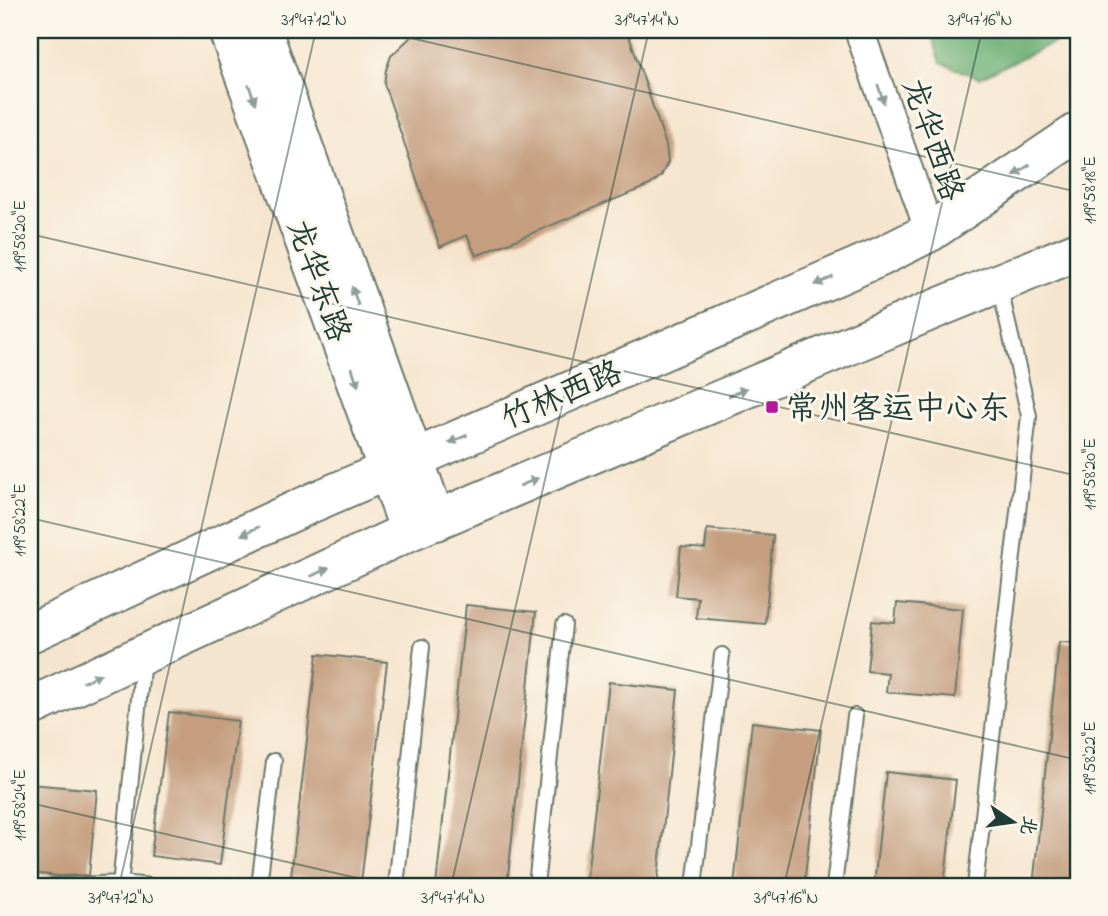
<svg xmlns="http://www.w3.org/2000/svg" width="1108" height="916" font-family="'Indie Flower','LXGW WenKai TC',sans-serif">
<rect width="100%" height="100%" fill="#fbf7ec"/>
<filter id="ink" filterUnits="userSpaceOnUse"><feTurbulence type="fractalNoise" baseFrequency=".0143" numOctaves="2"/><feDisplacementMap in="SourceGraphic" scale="14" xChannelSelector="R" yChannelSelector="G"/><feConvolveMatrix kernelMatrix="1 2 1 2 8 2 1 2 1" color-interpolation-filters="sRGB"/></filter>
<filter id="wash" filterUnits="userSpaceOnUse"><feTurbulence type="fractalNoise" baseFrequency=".00686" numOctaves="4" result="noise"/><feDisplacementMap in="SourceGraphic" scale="28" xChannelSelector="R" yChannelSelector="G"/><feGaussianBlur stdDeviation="1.57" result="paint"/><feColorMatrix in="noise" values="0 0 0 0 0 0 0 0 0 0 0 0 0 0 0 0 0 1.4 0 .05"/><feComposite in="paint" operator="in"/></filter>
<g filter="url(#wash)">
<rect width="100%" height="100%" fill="#f6e5ce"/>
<!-- forest -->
<path fill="#69ad72" stroke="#447553" stroke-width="2" d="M930,30h140l-4,7 -87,41 -38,-15z"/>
<g id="blocks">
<!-- building -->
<path fill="#c49e7f" d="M418,30h209l39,115 2,17 -7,14 -11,9 -174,71 -9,-21 -27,12 -56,-163 2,-14 5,-14z
M707,529l66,6 -8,89 -69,-6 2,-20 -22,-2 5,-49 24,2z
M897,603l66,6 -8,89 -69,-6 2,-19 -21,-2 5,-50 23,2z
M466,605l70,7 -29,274h-71z
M1059,642l19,1v243h-45z
M317,654l70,8 -26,221 -70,-7z
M609,682l69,8 -21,196h-71z
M169,712l69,9 -18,144 -69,-9z
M752,722l69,8 -17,156h-70z
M886,772l70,8 -12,106h-70z
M30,784l67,6 -8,85 -30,1 -29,-3z"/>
</g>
</g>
<g filter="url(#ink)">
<use href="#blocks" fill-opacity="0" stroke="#6a786a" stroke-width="2"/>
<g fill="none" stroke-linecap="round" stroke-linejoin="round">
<defs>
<path id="lane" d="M53,886l68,-3 29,3
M120,886l23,-227
M259,886l15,-125
M396,886l26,-239
M536,886l28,-261
M694,886l28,-231
M834,886l21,-170
M975,886l54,-470 -30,-132"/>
<path id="street" d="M859,30l71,202"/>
<path id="secondary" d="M228,30l182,501
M262,30l174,491
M30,633l284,-131 566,-245 50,-25 148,-100
M30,707l380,-176 525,-222 143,-58"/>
</defs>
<!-- lane casing -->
<use href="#lane" stroke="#6a786a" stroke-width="18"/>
<!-- street casing -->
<use href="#street" stroke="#6a786a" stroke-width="32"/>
<!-- secondary casing -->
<use href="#secondary" stroke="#6a786a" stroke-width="42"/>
<!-- lane -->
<use href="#lane" stroke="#fff" stroke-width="14"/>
<!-- street -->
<use href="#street" stroke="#fff" stroke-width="28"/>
<!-- secondary -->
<use href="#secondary" stroke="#fff" stroke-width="38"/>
</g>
<!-- one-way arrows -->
<defs><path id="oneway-solid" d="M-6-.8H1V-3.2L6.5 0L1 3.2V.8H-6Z" transform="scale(1.75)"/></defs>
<g fill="#8f9e9a">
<use href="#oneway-solid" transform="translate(252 94) rotate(70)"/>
<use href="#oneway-solid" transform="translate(881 94) rotate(71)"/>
<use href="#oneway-solid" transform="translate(1022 170) rotate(146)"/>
<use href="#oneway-solid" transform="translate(824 281) rotate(157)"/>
<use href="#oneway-solid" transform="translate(355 296) rotate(-109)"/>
<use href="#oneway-solid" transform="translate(355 377) rotate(71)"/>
<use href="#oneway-solid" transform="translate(738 392) rotate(-23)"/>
<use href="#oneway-solid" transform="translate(458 439) rotate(157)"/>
<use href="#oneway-solid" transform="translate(529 482) rotate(-23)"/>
<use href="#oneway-solid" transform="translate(250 531) rotate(155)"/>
<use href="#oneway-solid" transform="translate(320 572) rotate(-25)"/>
<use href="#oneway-solid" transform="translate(92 678) rotate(-25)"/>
</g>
</g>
<!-- ticks -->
<path fill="none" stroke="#1f3d34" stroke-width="2" stroke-opacity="0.45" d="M376,30l702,162M30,234l1048,242M30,518l1048,242M30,803l362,83M119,886l197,-856M451,886l198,-856M784,886l198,-856"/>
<!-- markers -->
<rect fill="#b5179e" stroke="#fbf7ec" stroke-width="2.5" x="765" y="400" width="14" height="14" rx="3.5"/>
<g text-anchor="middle" stroke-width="6" stroke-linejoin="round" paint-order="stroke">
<!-- street labels -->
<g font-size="32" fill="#1f3d34" stroke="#fbf7ec">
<text transform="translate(934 139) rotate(71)" y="11">龙华西路</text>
<text transform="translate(320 280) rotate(70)" y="11">龙华东路</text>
<text transform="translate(561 394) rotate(-23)" y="11">竹林西路</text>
</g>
<!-- poi labels -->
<g font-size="32" fill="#1f3d34" stroke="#fbf7ec" text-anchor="start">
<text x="786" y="418">常州客运中心东</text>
</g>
</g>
<!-- margin -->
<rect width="1108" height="916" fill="none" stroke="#fbf7ec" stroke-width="77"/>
<!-- north arrow -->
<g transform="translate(1013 822) rotate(103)" stroke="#fbf7ec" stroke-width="5" paint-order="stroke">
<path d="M0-5L12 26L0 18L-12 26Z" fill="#1f3d34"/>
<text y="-10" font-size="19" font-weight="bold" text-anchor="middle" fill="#1f3d34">北</text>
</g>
<rect x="38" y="38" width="1032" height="840" fill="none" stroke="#1f3d34" stroke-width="2.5"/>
<g font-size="18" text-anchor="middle" fill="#1f3d34">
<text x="314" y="25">31°47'12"N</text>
<text x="647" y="25">31°47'14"N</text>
<text x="980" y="25">31°47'16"N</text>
<text transform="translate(1089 190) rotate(-90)" y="6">119°58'18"E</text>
<text transform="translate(19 236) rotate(-90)" y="6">119°58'20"E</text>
<text transform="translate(1089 474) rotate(-90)" y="6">119°58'20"E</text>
<text transform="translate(19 520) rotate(-90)" y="6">119°58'22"E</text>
<text transform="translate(1089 758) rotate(-90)" y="6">119°58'22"E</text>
<text transform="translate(19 805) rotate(-90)" y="6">119°58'24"E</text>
<text x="121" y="903">31°47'12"N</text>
<text x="453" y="903">31°47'14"N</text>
<text x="786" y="903">31°47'16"N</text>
</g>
</svg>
